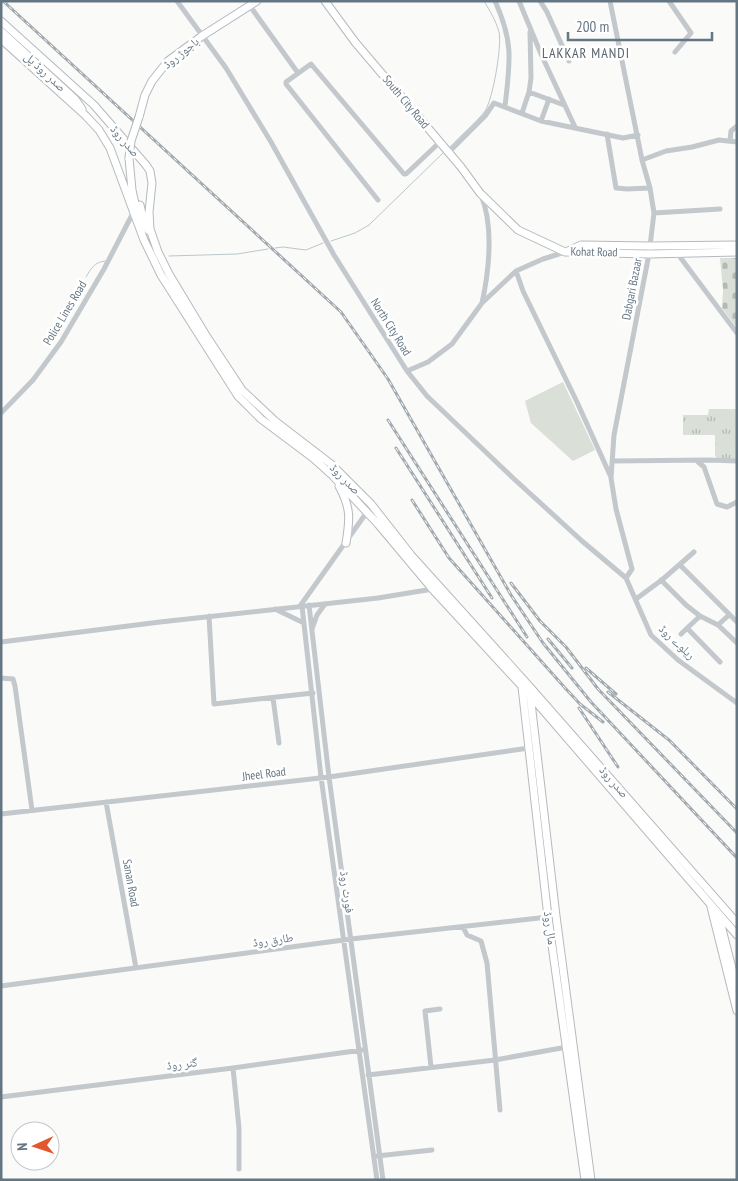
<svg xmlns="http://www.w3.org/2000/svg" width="738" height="1181" font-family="'PT Sans Narrow','Noto Naskh Arabic',sans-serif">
<defs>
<pattern id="cemetery-stones" width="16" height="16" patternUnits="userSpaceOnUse" patternTransform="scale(1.25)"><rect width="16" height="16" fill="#dadfd7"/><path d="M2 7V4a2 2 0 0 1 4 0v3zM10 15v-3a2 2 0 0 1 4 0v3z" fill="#b4b9b4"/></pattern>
<pattern id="park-tufts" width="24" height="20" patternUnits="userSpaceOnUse" patternTransform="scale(1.25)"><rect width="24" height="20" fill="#dadfd7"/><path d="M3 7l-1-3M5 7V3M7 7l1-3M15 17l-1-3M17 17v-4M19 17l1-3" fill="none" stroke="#b4b9b4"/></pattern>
</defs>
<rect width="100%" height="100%" fill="#fafaf8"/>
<!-- grass -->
<path fill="#dadfd7" d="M563,382l32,68 -22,11 -42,-38 -6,-22z"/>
<!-- cemetery -->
<path fill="url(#cemetery-stones)" d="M720,258h17v70l-15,-20 1,-19z"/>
<!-- park -->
<path fill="url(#park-tufts)" d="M709,409h28v51l-19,-1 -3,-3v-21h-32v-20h25z"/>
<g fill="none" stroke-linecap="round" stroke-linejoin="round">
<!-- stream -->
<path stroke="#bbc7cb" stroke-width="1" d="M450,147c10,-11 26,-24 35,-36 8,-12 17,-65 14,-79 -3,-11 -9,-21 -15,-31
M331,241l24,-8 14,-8 74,-72
M275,248l8,-1 23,3 17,-7
M169,256l68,-2 31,-5
M86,277c5,-8 8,-15 19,-16
M46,342l5,-7"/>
<defs>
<path id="major" d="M325,1l30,41 106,125 19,26 38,37 47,22 84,2 88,-2
M1,21l93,84 52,60 4,6 2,12 -3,29 1,17 8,23 11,22 38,63 35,53 33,31 56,43 40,40 40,51 119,132 207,236
M1,31l74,68 7,10
M1,39l85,77 13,14 11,18 34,92 17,35 77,121 23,23 52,39 20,18 45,48 57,68 95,103 207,240
M139,117l6,-22 7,-14 16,-20 34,-25 55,-35
M129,158l3,32 5,23
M140,205l4,18 4,7
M568,251l13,-6 68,1 88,-1
M339,486c12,22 11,33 7,57
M522,687l26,230 37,263
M530,694l26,222 35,264
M711,907l26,104
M719,917l18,71"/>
</defs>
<!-- major casing -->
<use href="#major" stroke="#b5babe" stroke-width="9"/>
<!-- minor -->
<path stroke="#c3c8cc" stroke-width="5" d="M177,1l49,67 45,74 63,113 73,116 20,25 86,82 69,63 44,37 25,57 27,25 59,43
M495,1c19,42 15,61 10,105
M519,1l22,53 34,73
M540,1l7,11 22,49
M610,1l32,159 8,28 4,25 -5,41 -35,181 -3,43 5,31 16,60 -6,9
M669,1l22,32 -16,19
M250,6l48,67
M529,92l35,13
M522,113l7,-21 2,-14 -1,-46
M541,121l8,-22
M607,134l9,54 11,1 23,-1
M730,141l1,-10 6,-5
M449,152l36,-36 9,-13 47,18 82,17 15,-3
M642,160l24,-9 26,-4 27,-7 18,2
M481,195c13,31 8,76 1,108
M378,200l-92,-116v-2l25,-18 93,110h2l34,-32
M654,213l66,-4
M677,253l60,80
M516,271l7,20 54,111 33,73
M407,371l21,-9 24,-18 30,-41 34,-32 27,-12 22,-7
M1,413l32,-33 28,-38 43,-73 29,-56
M612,461l97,-1 28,1
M698,462l6,5 13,37 10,3 10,-5
M680,565l57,57
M661,580l25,25 14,11 18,9 19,18
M636,599l27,-20 31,-27
M309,605l20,172 54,403
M300,606l67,-94
M302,606l19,171 56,403
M275,609l29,14
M209,616l5,88 99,-11
M718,625l11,-10
M687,628l33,34
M312,629l5,-14 8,-11
M681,634l19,-18
M1,642l159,-20 218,-24 55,-9
M1,678l12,1 2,7 17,124
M273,698l6,45
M106,802l30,166
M1,814l328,-37 200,-29
M463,927l4,8 14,6 6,22 13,147
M1,986l350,-47 197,-22
M431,1067l-6,-56 15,-2
M233,1068l6,60v41
M368,1075l127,-15 72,-13
M1,1097l232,-29 129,-18
M377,1156l55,-6"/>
<!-- major -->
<use href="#major" stroke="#fff" stroke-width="7"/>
<defs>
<path id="rail" d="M3,1l338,311 47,67 123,216 32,48 48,59 146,156
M388,420l139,217
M396,448l96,150
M412,500l37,58 117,131 14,15 23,18
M511,583l29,38 26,26 32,42 139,144
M548,639l24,29
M586,668l30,26
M608,692l61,48 68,69
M579,708l39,59"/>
</defs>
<!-- rail casing -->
<use href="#rail" stroke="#a2aab0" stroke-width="3"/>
<!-- rail -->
<use href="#rail" stroke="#fff" stroke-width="1" stroke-dasharray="4" stroke-linecap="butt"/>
<defs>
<path id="major-bridge" d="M129,158l2,-17 8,-24"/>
</defs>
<!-- major-bridge casing -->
<use href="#major-bridge" stroke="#b5babe" stroke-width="9" stroke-linecap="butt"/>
<!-- major-bridge -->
<use href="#major-bridge" stroke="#fff" stroke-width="7"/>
</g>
<g text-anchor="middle" stroke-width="5" stroke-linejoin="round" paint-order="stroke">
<!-- street labels -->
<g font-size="12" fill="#657683" stroke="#fff">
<text transform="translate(181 53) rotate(-39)" y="4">باجوڑ روڈ</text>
<text transform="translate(45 72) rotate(43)" y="4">صدر روڈ پل</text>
<text transform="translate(406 102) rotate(50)" y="4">South City Road</text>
<text transform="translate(125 141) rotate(49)" y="4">صدر روڈ</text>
<text transform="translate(594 252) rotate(1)" y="4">Kohat Road</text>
<text transform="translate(632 289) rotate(-79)" y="4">Dabgari Bazaar</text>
<text transform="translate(65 313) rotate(-59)" y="4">Police Lines Road</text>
<text transform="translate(391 327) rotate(58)" y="4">North City Road</text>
<text transform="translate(345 479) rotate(45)" y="4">صدر روڈ</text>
<text transform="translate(677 642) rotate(43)" y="4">ریلوے روڈ</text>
<text transform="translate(264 774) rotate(-7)" y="4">Jheel Road</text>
<text transform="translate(614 782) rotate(49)" y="4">صدر روڈ</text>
<text transform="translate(131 883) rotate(80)" y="4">Sanan Road</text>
<text transform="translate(347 892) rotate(82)" y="4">فورٹ روڈ</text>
<text transform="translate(550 928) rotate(82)" y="4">مال روڈ</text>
<text transform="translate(273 940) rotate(-8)" y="4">طارق روڈ</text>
<text transform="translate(182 1064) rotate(-7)" y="4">گنر روڈ</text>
</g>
<!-- neighbourhood labels -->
<g font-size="14" letter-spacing="1" fill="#57646e" stroke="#fff">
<text x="586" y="58">LAKKAR MANDI</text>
</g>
</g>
<!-- border -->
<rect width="738" height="1181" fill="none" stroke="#657683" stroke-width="5"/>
<!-- north arrow -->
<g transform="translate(35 1146) rotate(267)"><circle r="24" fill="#ffffff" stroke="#c1c8cd"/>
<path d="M0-4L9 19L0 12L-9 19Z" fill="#e4572e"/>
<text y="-8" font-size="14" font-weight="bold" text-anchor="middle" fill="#657683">N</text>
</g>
<!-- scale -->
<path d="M568 32v8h144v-8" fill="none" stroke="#657683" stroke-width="2.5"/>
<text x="576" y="32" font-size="15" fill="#657683" stroke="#ffffff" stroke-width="4" paint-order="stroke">200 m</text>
</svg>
